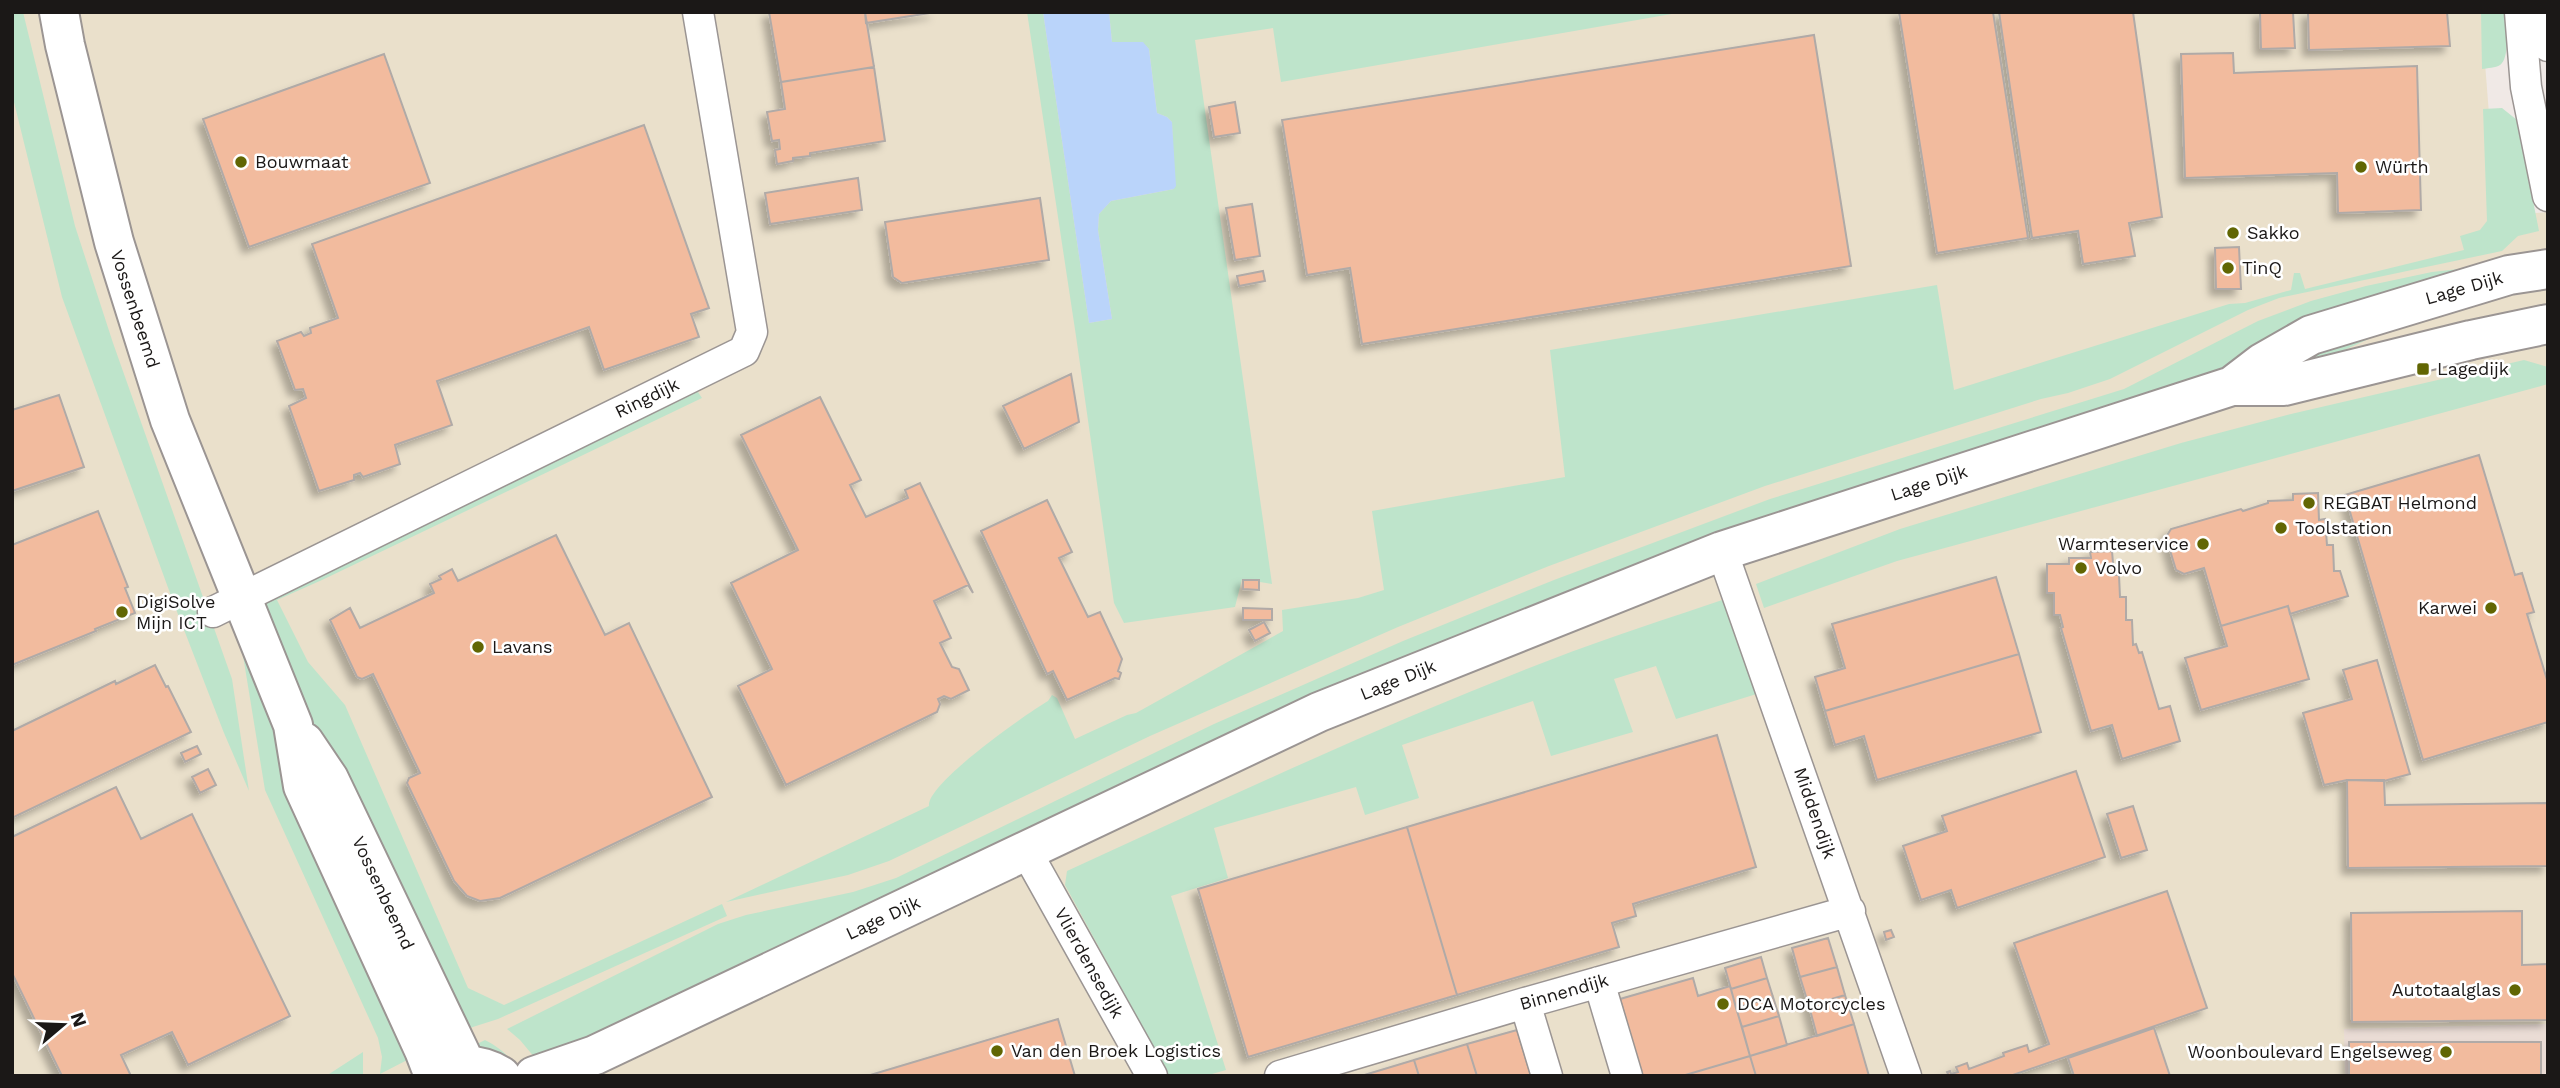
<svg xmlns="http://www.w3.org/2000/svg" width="2560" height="1088" font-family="'Work Sans',sans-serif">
<defs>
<filter id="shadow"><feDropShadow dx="-6" dy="6" stdDeviation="3.5" flood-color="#0004"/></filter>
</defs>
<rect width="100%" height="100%" fill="#f0e9e6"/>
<!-- built -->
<path fill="#eadcd5" d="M2548,1024v52h-203l-2,-47z"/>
<!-- industrial -->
<path fill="#eae0cb" d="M12,12h2469l16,204 51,-4v812l-204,5 1,47h-2333z"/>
<!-- green -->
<path fill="#bee4cb" d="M12,12h11l52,214 38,117 119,336 17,112 -25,-58 -50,-129 -112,-307 -50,-203z
M1027,12h16l46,311 23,-4 -14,-89 1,-16 12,-13 63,-12 -2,-67 -5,-5 -10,-4 -8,-64 -7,-7h-30l-3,-30h574l-402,70 -8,-54 -78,12 77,544 -30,-5 -7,28 -111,16 -10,-20 -38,-267z
M2481,12h26c0,11 3,47 -7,53 -4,3 -13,3 -18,4z
M2502,108l15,12 22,111 -21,5 -16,15 -223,47 -31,12 -138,69 -42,14 -27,6 -276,87 -216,80 -151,61 -248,109 -261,125 -41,14 -122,27 203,-96c-3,-22 97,-92 119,-105l4,-6 5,3 18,41 52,-24 9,-2 147,-82 -1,-21 76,-12 26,-8 -12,-79 193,-34 -15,-127 387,-65 17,105 275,-86 16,-1 46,-13 3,-17h6l5,16 159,-39 -4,-14 20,-6 7,-9 -4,-112z
M2495,265l-260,96 -32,20 -427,135 -1236,548 -20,-24 -13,-11 211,-105 28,-9 107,-23 43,-14 318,-154 189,-83 151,-61 216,-81 354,-110 134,-68 53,-20 55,-15 66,-14z
M2395,327l-77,35 -55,11 29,-14z
M2524,360l24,7v17l-651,177 -133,47 -8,-24 144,-55 281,-86 110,-29z
M692,383l10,15 -380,182 -45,20 31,62 37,43 123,283 36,17 218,-101 5,12 -229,103 -44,14 -200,-432z
M1731,597l32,95 -87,27 -20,-53 -42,13 19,53 -82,24 -18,-55 -131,44 17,53 -54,17 -9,-28 -142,41 14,50 -57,18 55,174 -21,6h-36l-104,-191 2,-14c159,-73 319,-148 483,-211 59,-23 120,-42 181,-63z
M239,631l174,426 -33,17 2,-17 -4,-19 -113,-248z
M485,1040c16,8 26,18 36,33l-52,-25z
M363,1052v24h-37z"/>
<!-- water -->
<path fill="#bad4fa" d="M1043,12h66l3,30h31l6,7 8,64 10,4 5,5 4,64 -2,3 -63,12 -12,13 -1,16 14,89 -23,4z"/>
<!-- building -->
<path fill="#f2bb9e" stroke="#b0aaa7" stroke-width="2" filter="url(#shadow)" d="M769,12h96l9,55 -93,15z
M865,12h71l-70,11z
M1899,12h94l35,226 -91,15z
M1999,12h134l29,205 -33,6 6,33 -52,8 -5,-33 -46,7z
M2260,12h33l2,36 -34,1z
M2308,12h139l3,34 -141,4z
M1814,35l37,231 -489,78 -12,-76 -43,7 -25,-155z
M2233,53l1,20 183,-7 4,144 -83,3 -1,-40 -152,5 -4,-124z
M384,54l46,129 -181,64 -46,-128z
M874,67l11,74 -75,12v3l-17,2v3l-16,3 -2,-14 5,-1 -1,-9 -7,1 -5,-29 18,-3 -4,-27z
M1235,102l5,31 -26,4 -5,-30z
M644,125l65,183 -18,6 8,23 -95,33 -15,-43 -152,54 15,44 -57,20 5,19 -37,13 -3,-4 -6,2v5l-35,11 -30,-85 17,-8 -3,-9 -8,1 -18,-49 24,-9 3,4 7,-3 -1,-5 28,-10 -26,-74z
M858,178l4,32 -92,14 -5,-31z
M1040,198l9,62 -147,23 -9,-6 -8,-55z
M1252,204l8,52 -25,4 -9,-52z
M2239,247l2,42h-25l-1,-41z
M1263,271l2,10 -26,5 -2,-10z
M1071,374l8,48 -55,27 -21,-43z
M59,395l25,72 -72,24v-81z
M820,397l41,83 -11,5 16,32 42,-19 -3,-8 15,-7 53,110 -5,-8 -34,16 17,37 -11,5 12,24 7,2 10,21 -18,9 -7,-3 -6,3 2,5 -3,8 -151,73 -48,-99 34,-17 -41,-86 67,-33 -57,-115z
M2479,455l36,120 7,-2 12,39 -7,2 21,69v39l-125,38 -78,-265z
M2318,493l1,27 6,-1 2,26h6l1,26h6l8,25 -58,18 -2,-8 -67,20 -17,-58 -20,6 -8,-4 -10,-33 5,-8 70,-20 2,2 25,-8v-2l25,-1v-6z
M1047,500l25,52 -13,6 29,59 12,-5 22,47 -4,12 3,2 -2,6 -4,-1 -48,22 -14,-29 -6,3 -66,-143z
M98,511l30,76 -3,1 10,25 -40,16 1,2 -84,34v-120z
M556,535l49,100 24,-12 83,174 -212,101 -20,3 -13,-5 -13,-15 -47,-98 2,-5 11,-5 -47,-99 -11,5 -5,-2 -27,-57 20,-12 10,20 74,-35 -4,-9 11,-5 -2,-3 13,-7 6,12z
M2112,551l2,24h5l1,22h6v23h6l1,25 3,-1 3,9 3,-1 17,57 11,-3 10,35 -58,18 -10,-34 -21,6 -30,-103 2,-1 -3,-12h-6v-22h-7v-29h22v-6h22l-1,-6z
M1996,577l23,77 -194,57 -10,-34 30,-9 -13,-44z
M1243,580h16v10l-16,-1z
M2288,606l21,73 -108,31 -16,-52 42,-12 -6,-20z
M1243,608l29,1v11h-29z
M1264,622l6,11 -15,8 -6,-11z
M2019,654l22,78 -164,48 -13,-44 -29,9 -10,-34z
M2377,660l33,114 -26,7 -37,-1 -23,5 -21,-72 49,-14 -9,-29z
M155,665l11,22 2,-1 23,46 -179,86v-87l103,-50 1,3z
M1717,735l39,132 -123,37 3,12 -24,7 7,24 -162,48 -50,-168z
M197,746l4,8 -16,8 -4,-9z
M208,769l8,16 -16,8 -8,-16z
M2076,771l29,86 -148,51 -6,-18 -30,10 -18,-54 44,-15 -5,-15z
M2347,780h37l1,25 163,-2v63l-200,2z
M116,787l25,52 51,-25 98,202 -102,49 -16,-33 -51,23 10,21h-69l-50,-103v-136z
M2133,806l14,44 -26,8 -14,-44z
M1407,827l50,168 -209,62 -50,-168z
M2167,891l40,117 -197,68h-61l-2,-4 3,-1 1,3 7,-2 -2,-5 11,-4 2,6 35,-13 -1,-3 24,-8 2,7 20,-8 -35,-101z
M2522,911v54l26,-1v56l-196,2 -1,-109z
M1891,930l3,7 -8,3 -2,-8z
M1828,938l9,29 -37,10 -8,-29z
M1761,957l6,21 -36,11 -6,-21z
M1837,967l8,28 -36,11 -9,-29z
M1693,978l5,18 32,-10 20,70 -68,20h-40l-22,-77z
M1767,978l6,19 -37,11 -5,-19z
M1845,995l9,29 -37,12 -8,-30z
M1773,997l6,19 -37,11 -6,-19z
M1779,1016l8,29 -37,11 -8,-29z
M1058,1019l17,57h-208z
M1854,1024l15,52h-113l-6,-20z
M2154,1028l16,48h-96l-6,-18z
M1517,1030l14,46h-54l-10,-32z
M2349,1042h192v34h-192z
M1467,1044l10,32h-58l-5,-16z
M1750,1056l6,20h-74z
M1414,1060l5,16h-58z"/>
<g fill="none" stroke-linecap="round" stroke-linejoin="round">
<defs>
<path id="minor" d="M2520,12l6,75 22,109
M2542,12l6,34
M1722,551l184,525
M213,612l531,-261 8,-19 -54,-320
M1026,851l126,225
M1599,982l28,94
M1525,1003l22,73
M1280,1076l245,-73 325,-92"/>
<path id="major" d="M59,12l6,33 49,197 56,178 123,305 10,61 121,264 10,26
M2232,386l30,-23 49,-28 198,-60 39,-6
M304,742l25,37 137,286
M443,1072c20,-9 39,-8 58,4
M534,1076l61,-21 724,-343 403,-161 510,-165h52l187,-46 77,-16"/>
</defs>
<!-- minor casing -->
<use href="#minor" stroke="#9b9593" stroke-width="33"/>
<!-- major casing -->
<use href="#major" stroke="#9b9593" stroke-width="42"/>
<!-- minor -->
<use href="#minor" stroke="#fff" stroke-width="30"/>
<!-- major -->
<use href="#major" stroke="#fff" stroke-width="38"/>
</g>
<!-- markers -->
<g fill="#616603" stroke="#fff" stroke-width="2.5">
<circle cx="241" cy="162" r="7"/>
<circle cx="2361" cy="167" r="7"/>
<circle cx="2233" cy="233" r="7"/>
<circle cx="2228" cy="268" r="7"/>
<rect x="2416" y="362" width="14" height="14" rx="3.5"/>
<circle cx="2309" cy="503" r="7"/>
<circle cx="2281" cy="528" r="7"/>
<circle cx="2203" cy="544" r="7"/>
<circle cx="2081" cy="568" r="7"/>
<circle cx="2491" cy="608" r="7"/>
<circle cx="122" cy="612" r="7"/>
<circle cx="478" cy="647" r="7"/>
<circle cx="2515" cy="990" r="7"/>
<circle cx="1723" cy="1004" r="7"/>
<circle cx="997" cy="1051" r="7"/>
<circle cx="2446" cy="1052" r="7"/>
</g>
<g text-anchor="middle" stroke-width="5" stroke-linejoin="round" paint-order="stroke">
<!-- poi labels -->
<g font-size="18" fill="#1b1817" stroke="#fff" text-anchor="start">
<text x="255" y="168">Bouwmaat</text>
<text x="2375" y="173">Würth</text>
<text x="2247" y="239">Sakko</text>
<text x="2242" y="274">TinQ</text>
<text x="2437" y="375">Lagedijk</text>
<text x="2323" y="509">REGBAT Helmond</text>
<text x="2295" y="534">Toolstation</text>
<text x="2189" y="550" text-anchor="end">Warmteservice</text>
<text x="2095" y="574">Volvo</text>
<text x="136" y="608">DigiSolve<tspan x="136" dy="21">Mijn ICT</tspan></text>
<text x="2477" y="614" text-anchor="end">Karwei</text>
<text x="492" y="653">Lavans</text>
<text x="2501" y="996" text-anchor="end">Autotaalglas</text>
<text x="1737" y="1010">DCA Motorcycles</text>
<text x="1011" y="1057">Van den Broek Logistics</text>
<text x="2432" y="1058" text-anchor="end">Woonboulevard Engelseweg</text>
</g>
<!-- street labels -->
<g font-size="18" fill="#1b1817" stroke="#fff">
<text transform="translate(2464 288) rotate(-16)" y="6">Lage Dijk</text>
<text transform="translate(135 309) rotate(72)" y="6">Vossenbeemd</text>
<text transform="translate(647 398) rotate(-26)" y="6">Ringdijk</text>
<text transform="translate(1929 483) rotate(-18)" y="6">Lage Dijk</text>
<text transform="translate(1398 680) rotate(-22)" y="6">Lage Dijk</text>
<text transform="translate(1815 813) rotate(71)" y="6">Middendijk</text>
<text transform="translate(383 893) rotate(65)" y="6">Vossenbeemd</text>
<text transform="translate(883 918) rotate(-25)" y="6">Lage Dijk</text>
<text transform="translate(1089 963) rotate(61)" y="6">Vlierdensedijk</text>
<text transform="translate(1564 992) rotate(-16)" y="6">Binnendijk</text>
</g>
</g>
<!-- border -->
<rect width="2560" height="1088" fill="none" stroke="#1b1817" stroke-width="28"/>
<!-- north arrow -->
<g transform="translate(63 1025) rotate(71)" stroke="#ffffff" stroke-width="5" paint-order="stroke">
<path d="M0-5L12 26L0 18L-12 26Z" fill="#1b1817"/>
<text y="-10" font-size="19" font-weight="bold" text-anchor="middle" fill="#1b1817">N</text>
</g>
</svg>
